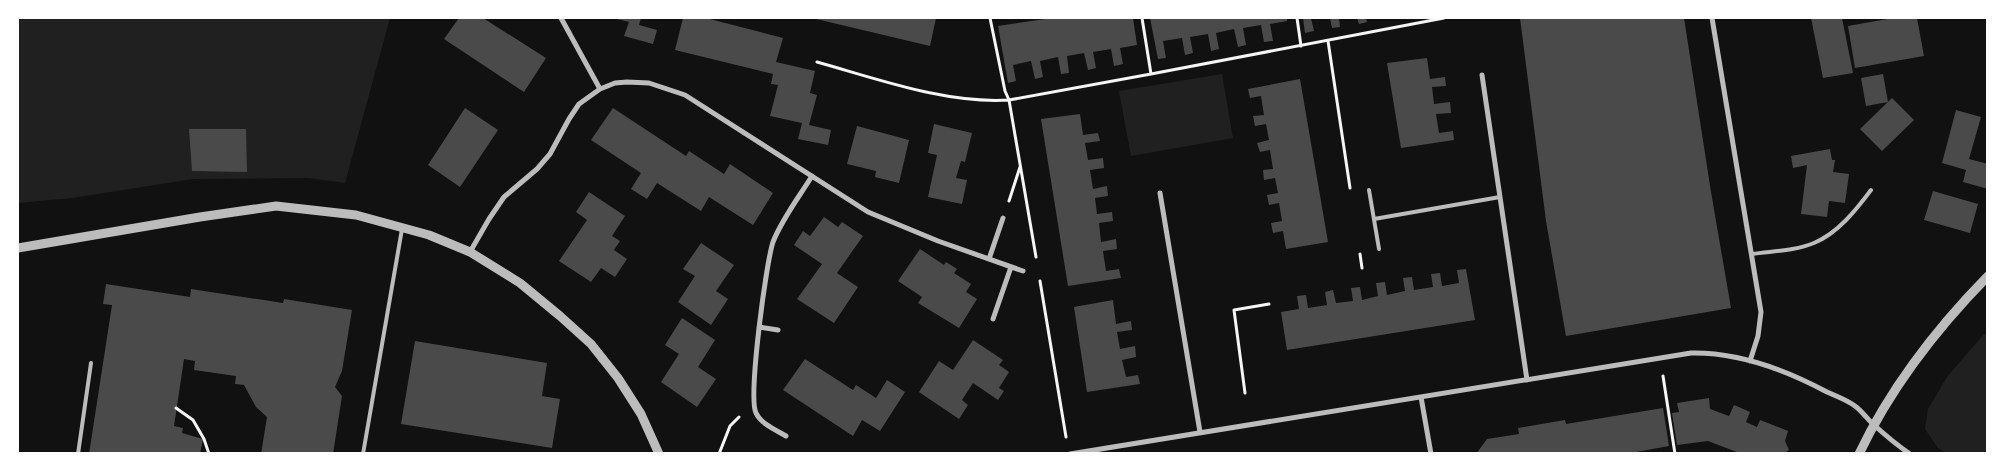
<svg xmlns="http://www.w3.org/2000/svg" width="2005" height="471" font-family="'Open Sans',sans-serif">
<rect width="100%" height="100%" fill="#111"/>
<!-- green -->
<path fill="#202020" d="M18,18h372l-45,165 -37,-5 -115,1 -121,19 -54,5z
M1222,74l11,64 -102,18 -12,-65z
M1984,334l4,1 -1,118h-41l-8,-5 -13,-19 3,-20 19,-32z"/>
<!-- building -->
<path fill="#4a4a4a" d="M459,18h24l63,40 -22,34 -80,-53z
M613,18h28l-2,7 18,5 -4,14 -29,-8 5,-14z
M683,18h23l77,20 -7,24 39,9 -5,22 7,2 -8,30 22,5 -3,15 -30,-6 4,-16 -32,-7 8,-31 -7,-1 2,-10 -98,-24z
M812,18h124l-6,28z
M1052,18h81l4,27 -17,3 3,16 -9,2 -3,-17 -18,3 3,16 -8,2 -4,-17 -17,3 2,17 -8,1 -3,-17 -18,4 3,16 -8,2 -4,-18 -18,4 3,16 -8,2 -10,-57z
M1150,18h137v3l-17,3 3,17 -9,1 -3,-17 -18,3 3,17 -8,2 -4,-18 -18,4 3,16 -8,2 -3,-17 -18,3 3,16 -8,2 -3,-17 -19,3 3,17 -8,1z
M1303,18h8l3,13 -9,2z
M1330,18h9l1,9 -8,1z
M1357,18h9l1,4 -8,2z
M1520,18h164l27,174 20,116 -165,28 -20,-115z
M1811,18h31l11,55 -30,5z
M1893,18h24l7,38 -69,12 -7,-42z
M1427,58l3,21 15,-2 1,9 -14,1 2,17 16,-2 1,11 -15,1 3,19 14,-2 1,9 -53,8 -14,-85z
M1883,74l5,28 -22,4 -5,-28z
M1300,79l28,163 -42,7 -3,-18 -10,2 -2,-10 11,-2 -3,-18 -10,2 -2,-10 11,-2 -3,-15 -11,2 -1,-10 10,-1 -3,-19 -10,2 -3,-9 12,-3 -3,-16 -11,2 -2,-10 11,-1 -3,-19 -11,2 -2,-9z
M1892,98l22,22 -32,31 -22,-22z
M465,108l33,22 -38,57 -32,-22z
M613,108l73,48 3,-5 35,23 6,-10 43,29 -20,32 -44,-28 -8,14 -44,-28 -10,16 -16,-10 10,-16 -50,-33z
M1956,110l25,7 -12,42 19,5v25l-25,-7 3,-12 -24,-7z
M1080,114l3,21 15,-2 2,8 -15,2 3,17 15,-2 1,10 -14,2 3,19 14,-3 1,10 -13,2 2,16 15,-2 1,9 -14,2 2,19 15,-3 1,10 -14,2 3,20 13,-2 2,9 -53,8 -27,-167z
M934,124l38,9 -7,29 -4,-1 -5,17 11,2 -5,24 -34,-7 9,-42 -9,-2z
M857,126l52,14 -10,43 -24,-6 1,-6 -29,-7z
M189,129h57l1,43 -55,-1z
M1830,149l2,11h3l-2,12 16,2 -4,29 -16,-2 -2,16 -26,-3 6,-49 -14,3 -2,-12z
M1933,191l45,13 -8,29 -46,-13z
M589,192l36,24 -13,20 8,5 -6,9 13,9 -12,18 -14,-9 -10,14 -32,-21 28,-41 -11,-8z
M824,217l14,10 4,-5 21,14 -26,37 21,14 -24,36 -37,-24 25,-35 -28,-19 9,-14 7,5z
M701,243l33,22 -18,26 12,8 -17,26 -33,-23 17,-26 -12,-7z
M920,249l24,16 2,-3 11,7 -3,4 17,11 -5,8 11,7 -18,29 -41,-25 4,-6 -24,-16z
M1466,269l9,51 -188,30 -6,-38 18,-3 -2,-13 9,-1 2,13 19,-3 -2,-13 8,-2 3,13 17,-2 -2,-13 9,-1 2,13 16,-4 -2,-13 9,-1 2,13 18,-4 -2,-13 9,-1 2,13 19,-3 -2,-13 9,-1 2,13 17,-3 -2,-13z
M106,284l84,13 1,-8 92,14 1,-4 68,11 -10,61 -7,16 7,9 -9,58h-72l6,-37 -11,-10 -12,-22 -9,-1 1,-8 -42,-6 1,-9 -11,-2 -10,67 9,2 -1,5 21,6 -3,15h-111l23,-149 -9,-1z
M1113,300l3,24 15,-3 1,9 -15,2 3,17 15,-3 1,11 -14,3 4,17 12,-2 2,9 -53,8 -13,-85z
M682,318l33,22 -17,27 18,12 -19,28 -36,-25 18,-28 -14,-9z
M973,340l30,20 -4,5 10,7 -10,16 5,3 -6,9 -25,-17 -11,17 6,5 -9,14 -40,-27 20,-31 14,9z
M415,341l132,22 -5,33 18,3 -8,49 -151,-24z
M805,359l48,31 3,-5 20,13 11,-18 18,12 -25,39 -18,-11 -9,16 -70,-46z
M1709,398l1,11 19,7 5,-11 16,7 -4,10 11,5 3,-7 28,11 -3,10 4,9 -7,4h-40l-34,-13 -31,4 -5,-32 7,-1 -2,-9z
M1663,408l6,38 -44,8h-149l11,-15 32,-5 -1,-6 47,-8 1,4z"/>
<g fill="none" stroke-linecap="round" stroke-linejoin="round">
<!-- path -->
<path stroke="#f5f5f5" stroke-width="3" d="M990,18l15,73 4,9 27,157
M1142,18l9,56
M1297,18l4,28
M1328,41l22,147
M817,62c61,17 129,42 192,38l142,-26 293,-56
M1009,201l11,-34
M1360,254l2,14
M1040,281l26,156
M1663,376l12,78
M1245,393l-11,-83 35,-6
M176,408l17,12 11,19 5,15
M719,454l11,-28 9,-9"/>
<!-- service -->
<path stroke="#bcbcbc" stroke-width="4" d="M1369,190l10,59
M1374,219l126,-22
M1752,254c20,-3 43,-3 62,-11 24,-10 42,-33 57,-53
M78,454l13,-91
M363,454l39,-225"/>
<!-- minor -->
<path stroke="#bcbcbc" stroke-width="5" d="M561,18l39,71
M1712,18l49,294 -3,24 -8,25
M1482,75l45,305
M1160,193l40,239
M470,252l19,-33 15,-22 33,-28 13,-15 19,-35 10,-15 21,-15 15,-6 12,-1 22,1 36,12 183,117 70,29 85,30
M989,259l14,-41
M993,319l18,-52
M759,327l19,3
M1421,397l10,57
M786,436c-10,-6 -25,-12 -30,-23 -8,-16 10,-150 17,-171 9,-23 26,-45 39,-66
M1070,454l621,-101c48,-1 95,17 136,39 9,4 20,8 28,14 7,5 12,13 19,19 11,10 23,20 36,29"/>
<!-- tertiary -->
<path stroke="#bcbcbc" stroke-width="9" d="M18,248l182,-31 76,-11 80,9 73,20 41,17 50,31 40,33 31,28 27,34 23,36 18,40
M1859,454c32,-67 77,-125 129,-178"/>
</g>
<!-- border -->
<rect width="2005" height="471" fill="none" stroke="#ffffff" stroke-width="38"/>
</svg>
